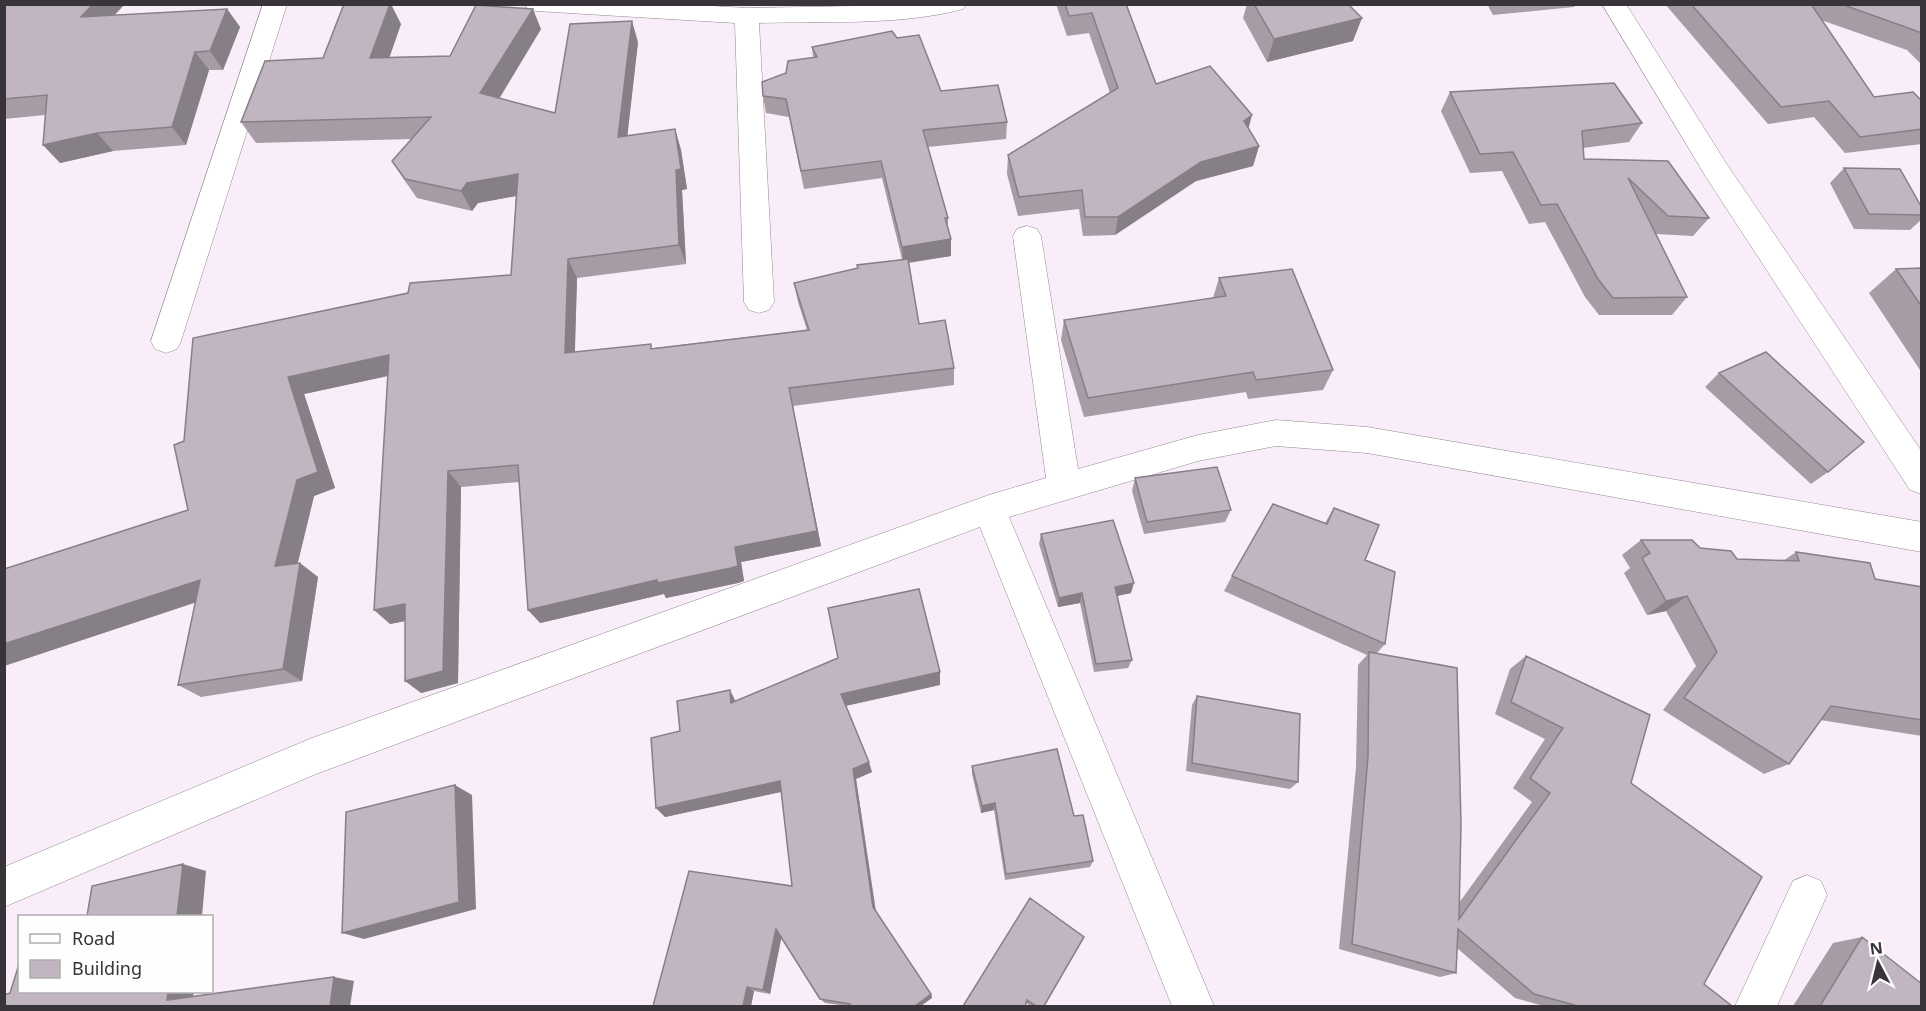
<svg xmlns="http://www.w3.org/2000/svg" width="1926" height="1011" font-family="'Noto Sans',sans-serif">
<rect width="100%" height="100%" fill="#f8edf8"/>
<g fill="none" stroke-linecap="round" stroke-linejoin="round">
<defs>
<path id="minor" d="M263,4h24l-106,337 -4,8 -11,4 -11,-4 -4,-8z
M524,4h154l69,4 220,-4 -4,5c-63,17 -138,12 -204,14l15,279 -5,8 -10,3 -10,-3 -5,-8 -9,-279 -199,-12 -8,-2z
M1602,4h24l100,159 196,289v42l-12,-4 -204,-313z
M1027,226l10,3 4,7 37,233 120,-34 78,-15 91,7 555,95v30l-555,-99 -91,-7 -78,15 -189,56 205,489h-42l-192,-479 -664,247 -312,133v-40l308,-129 677,-243 57,-17 -33,-242 4,-7z
M1807,875l14,6 6,14 -50,111h-42l58,-125z"/>
</defs>
<!-- minor casing -->
<use href="#minor" stroke="#928893" stroke-width="1"/>
<!-- minor -->
<use href="#minor" fill="#fff" fill-rule="evenodd"/>
</g>
<!-- wall -->
<path fill="#a59ca5" d="M4,4l111,11 112,-6 13,18 -17,43h-14l-23,75 -73,6 -53,12 -15,-48 -41,4z
M1056,4h70l30,80 92,44 11,18 -6,20 -57,15 -81,54 -32,1 -4,-27 -61,7 -11,-42 1,-19 102,-62 -21,-60 -22,3z
M1247,4h101l5,37 -86,21 -24,-44z
M1487,4h89l-2,3 -81,8z
M1665,4h257v61l-15,-15 -86,-30 53,77 48,4v43l-77,9 -31,-36 -46,7z
M401,24l-12,33 61,-1 91,-27 -42,69 56,15 83,-71 -11,94 48,-7 6,21 6,39 -5,1 4,74 -109,14 -2,74 78,-4 154,-18 -9,-28 -4,-19 108,-24 -20,-81 -78,11 -15,-72 -23,-4 -3,-17 23,-23 27,-16 -1,-10 129,44 66,31 -1,17 -78,8 20,71v12l3,9v17l-42,7 10,61 35,44v17l-161,21 28,140 -80,16 3,19 -6,2 -72,15 -2,-4 -124,29 -21,-141 -58,5 -3,196 -37,10 -16,-72 -15,3 -3,-248 -83,18 31,94 -21,8 -16,67 20,14 -16,104 -101,16 -23,-12 18,-83 -192,64v-97l184,-59 -4,-69 327,-166 5,-79 -38,7 -6,8 -55,-13 -12,-17 -13,-20 20,-22 -156,4 -15,-21 82,-64z
M1450,92l192,31 -13,19 -46,6 1,11 84,2 41,57 -16,18 -37,-2 31,63 -15,18h-73l-14,-18 -40,-75 -16,2 -27,-53 -32,2 -29,-62z
M1844,168l78,40v11l-12,11 -56,-1 -24,-46z
M1922,268v105l-53,-80 27,-24z
M1219,278l114,92 -10,20 -75,9 -2,-7 -162,25 -23,-77 3,-20 149,-22z
M1719,373l109,99 -17,12 -106,-97z
M1135,478l96,32 -6,12 -81,12 -12,-43z
M1334,508l31,52 20,84 -8,9 82,250 73,-101 -19,-14 32,-49 -50,-25 15,-45 16,-13 105,127 73,201 28,22h-188l-29,-8 -58,-50 -1,25 -16,4 -101,-28 17,-182 2,-102 9,-10 -143,-64 8,-15 93,-53z
M1041,534l90,59 -14,3 15,64 -4,8 -34,4 -14,-69 -22,4 -19,-63z
M1641,540l59,8 37,11 46,2 13,-9 79,27 47,8v149l-102,-16 -31,44 -25,10 -101,-64 33,-44 -30,-55 -19,4 -23,-42 6,-5 -8,-13z
M940,685l-94,21 26,66 -16,7 20,132 55,83 1,4 -85,8 -22,-3 -5,-4 -39,-61 -11,56 -16,-3 -3,15h-98l139,-120 -11,-94 -116,25 15,-86z
M1197,696l101,86 -8,7 -104,-18 6,-66z
M972,766l102,50 19,45 -3,6 -85,13 -11,-70 -13,3 -9,-39z
M1030,898l14,108h-14l-4,-3z
M1862,937l60,69h-129l40,-63z"/>
<!-- shaded-wall -->
<path fill="#867f86" d="M93,4h32l-29,31 -15,-18z
M390,4h1l10,20 -19,55 -12,-21z
M227,9l13,18 -17,43 -13,-19z
M533,9l8,20 -51,85 -10,-21z
M1362,18l-9,23 -86,21 7,-23z
M632,21l6,21 -13,115 -7,-20z
M195,52l14,18 -23,75 -14,-18z
M1252,115l-5,19 -3,-13z
M675,129l6,21 6,39 -5,1 4,74 -7,-19z
M97,133l16,18 -53,12 -17,-18z
M1259,146l-6,20 -57,15 -81,54 3,-18 83,-55z
M518,174l9,20 -49,9 -6,8 -11,-20 6,-8z
M951,239v17l-48,7 -1,-16z
M568,259l9,19 -3,93 -9,-18z
M389,355l13,18 -98,21 31,94 -21,8 -21,85 -18,-15 22,-86 -9,-103z
M789,388l32,158 -80,16 3,19 -6,2 -72,15 -2,-4 -124,29 -12,-13 207,-63z
M448,471l13,16 -3,196 -37,10 -16,-12z
M300,563l18,14 -16,104 -19,-12z
M200,580l21,14 -217,72v-22z
M1134,583l-3,10 -19,4 3,-10z
M1082,593l-2,10 -22,4 1,-9z
M1687,596l-21,15 -19,4 19,-14z
M405,604l16,14 -31,6 -16,-14z
M940,672v13l-96,21 -3,-12z
M730,690l6,12 -5,1z
M869,762l3,10 -16,7 20,135 -3,-7 -20,-138z
M780,781l5,10 -120,26 -9,-9z
M455,785l17,10 4,114 -112,30 -22,-6z
M995,803l-1,7 -13,3 1,-7z
M183,864l23,7 -4,45h-25z
M776,929l6,6 -12,59 -7,-4z
M334,977l20,4 -4,25h-20z
M747,987l7,4 -3,15h-8z
M168,992h26l-2,11 -25,-3z
M931,994l1,4 -11,8h-6z"/>
<!-- building -->
<path fill="#c0b5c0" stroke="#867f86" stroke-width="1.5" d="M4,4h89l-12,13 146,-8 -17,42 -15,1 -23,75 -75,6 -54,12 4,-50 -43,4z
M344,4h46l-20,54 80,-2 26,-51 57,4 -53,84 75,20 15,-89 62,-3 -14,116 57,-8 6,40 -5,1 3,75 -111,14 -3,94 86,-9v5l158,-19 -15,-47 64,-15 -1,-3 51,-6 11,65 26,-4 9,48 -165,20 28,143 -82,16 3,19 -7,2 -73,15 -1,-3 -129,30 -10,-145 -70,6 -5,200 -38,10v-77l-31,6 15,-255 -101,22 30,95 -21,8 -22,86 25,-3 -17,106 -105,16 22,-105 -196,64v-75l184,-59 -14,-65 10,-4 9,-103 215,-45 2,-10 101,-8 7,-101 -51,9 -6,8 -56,-12 -13,-18 39,-44 -190,5 24,-61 58,-3z
M1065,4h61l30,80 54,-18 42,49 -8,6 15,25 -58,16 -83,55h-33l-3,-27 -63,7 -11,-42 110,-67 -26,-75 -23,3z
M1254,4h94l14,14 -88,21z
M1691,4h120l63,93 39,-5 9,9v28l-62,8 -31,-36 -48,6z
M1841,4h81v29z
M892,31l5,7 22,-3 22,56 57,-6 9,37 -84,8 25,88h-3l6,21 -49,8 -21,-86 -80,10 -15,-72 -23,-3 -1,-14 24,-9 2,-12 29,-4 -5,-10z
M1614,83l28,40 -60,8 2,28 84,2 41,57 -41,-2 -40,-38 59,119 -74,1 -15,-19 -41,-75 -16,1 -28,-53 -33,2 -30,-62z
M1844,168l56,1 22,39v7l-53,-1z
M1922,268v39l-26,-38z
M1292,269l41,101 -77,10 -3,-8 -165,26 -24,-78 162,-24 -7,-18z
M1766,352l98,90 -36,30 -109,-99z
M1217,467l14,43 -84,12 -12,-44z
M1273,504l54,20 7,-16 45,17 -14,35 30,12 -10,72 -153,-68z
M1113,520l21,63 -19,4 17,73 -36,4 -14,-71 -23,5 -18,-64z
M1641,540h51l8,8 31,3 6,8 62,2 -3,-9 74,11 5,16 47,8v133l-91,-14 -42,58 -105,-66 33,-46 -30,-56 -21,5 -24,-43 8,-5z
M919,589l21,83 -99,22 28,68 -16,7 20,138 58,87 -16,12h-68l3,-2 -30,-5 -44,-70 -13,61 -16,-3 -4,19h-90l36,-135 103,15 -12,-105 -124,27 -5,-70 29,-7 -3,-30 53,-11 1,13 107,-45 -10,-50z
M1369,652l88,16 4,155 -2,96 91,-126 -20,-15 33,-50 -52,-26 15,-46 124,59 -19,68 131,94 -58,107 28,22h-154l-44,-12 -76,-65 -2,44 -104,-29 16,-188z
M1197,696l103,18 -2,68 -106,-19z
M1057,749l17,67 9,-1 10,46 -87,13 -11,-71 -13,3 -10,-40z
M455,785l4,117 -117,31 4,-121z
M183,864l-6,52h-92h2l5,-30z
M1030,898l54,39 -40,69h-8l-9,-6 -2,6h-62z
M1862,937l60,47v22h-102z
M20,961v31h148l-1,8 167,-23 -4,29h-326v-11l6,-2z"/>
<!-- border -->
<rect width="1926" height="1011" fill="none" stroke="#383439" stroke-width="12"/>
<!-- legend -->
<rect x="18" y="915" width="195" height="78" fill="#fefefe" stroke="#afadaf" stroke-width="1.5"/>
<rect x="30" y="934" width="30" height="9" fill="#ffffff" stroke="#afadaf" stroke-width="1.5"/>
<text x="72" y="945" font-size="18" fill="#383439">Road</text>
<rect x="30" y="960" width="30" height="18" fill="#c0b5c0" stroke="#afadaf" stroke-width="1.5"/>
<text x="72" y="975" font-size="18" fill="#383439">Building</text>
<!-- north arrow -->
<g transform="translate(1878 963) rotate(353)" stroke="#fefefe" stroke-width="4.5" paint-order="stroke">
<path d="M0-4.5L10 22L0 15L-10 22Z" fill="#383439"/>
<text y="-9" font-size="16" font-weight="bold" text-anchor="middle" fill="#383439">N</text>
</g>
</svg>
